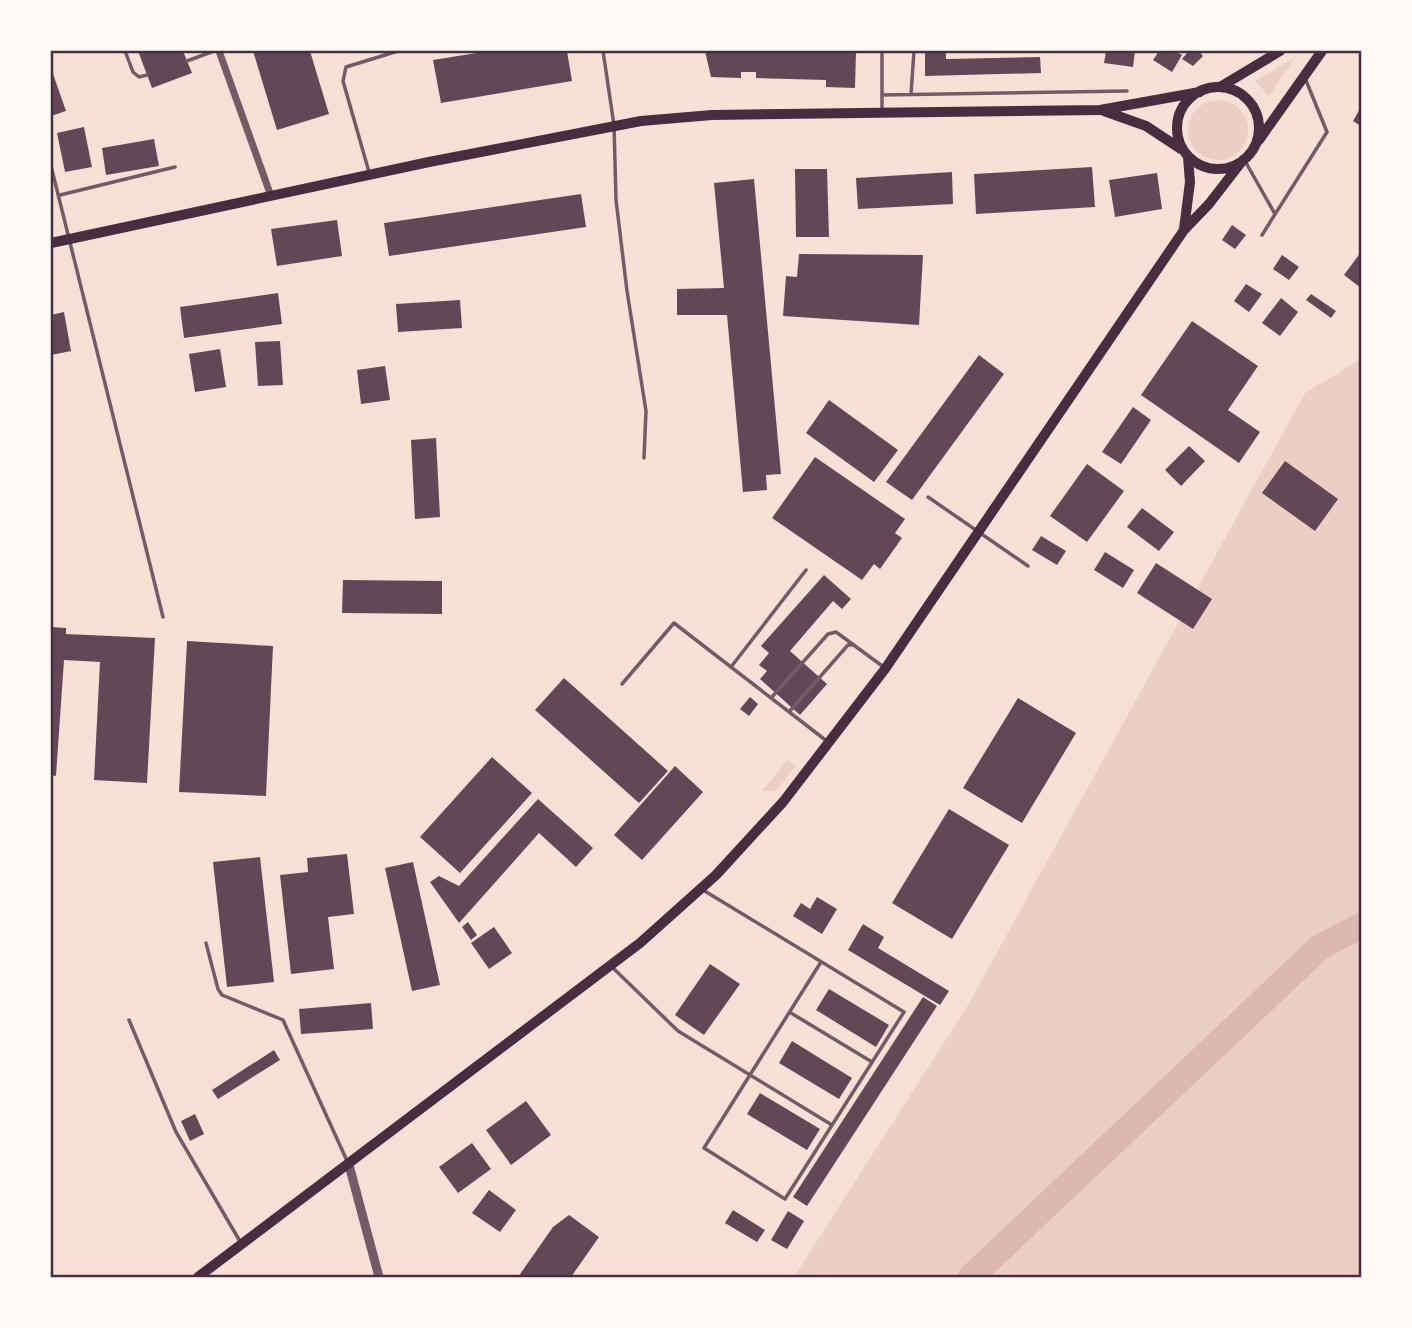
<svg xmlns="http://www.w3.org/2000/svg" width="1412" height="1328" font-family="Helvetica,sans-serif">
<rect width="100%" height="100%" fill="#f7e1d7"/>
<!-- green -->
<path fill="#ebcfc5" d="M1295,57l-26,39 -14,-15z
M1188 130a30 30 0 1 1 60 0a30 30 0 1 1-60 0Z
M1361,359v918h-567l174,-272 337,-612z
M788,759l8,7 -20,25h-14z"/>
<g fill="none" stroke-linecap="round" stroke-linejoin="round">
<!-- river -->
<path stroke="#dcb8b0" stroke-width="26" d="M971,1277l349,-330 41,-21"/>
</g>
<!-- building -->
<path fill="#644757" d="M138,51h45l9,22 -40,15z
M253,51h57l19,63 -52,16z
M489,51h78l5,30 -131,22 -8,-43z
M705,51h151l-1,37 -29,-1v-7l-70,-2v-6h-15v6l-30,-1z
M925,51h21v8l94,-2 1,16 -116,3z
M1106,51h29l-2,16 -29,-4z
M1159,51h16l7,4 -10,17 -19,-12z
M1184,51h19l-2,3 2,2 -10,10 -11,-7 5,-6z
M51,68l15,43 -15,5z
M1361,107v19l-8,-5z
M84,127l8,40 -27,5 -8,-39z
M154,139l5,27 -53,9 -4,-27z
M1092,167l3,40 -119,7 -2,-40z
M795,169h32l2,68h-33z
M952,172l1,32 -95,5 -2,-31z
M1157,173l5,36 -47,8 -6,-37z
M754,179l27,295 -15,1 1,15 -24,2 -16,-177h-50v-26l47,-1 -10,-105z
M581,194l5,33 -197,29 -5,-33z
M337,220l5,36 -65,10 -6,-37z
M1232,225l14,10 -11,14 -13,-9z
M1361,252v36l-17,-13z
M799,254l124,1 -4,70 -136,-9 3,-40 11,1z
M1282,255l17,12 -10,13 -16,-11z
M1246,284l16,10 -13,18 -15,-11z
M278,293l4,31 -98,14 -4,-31z
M1311,294l25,17 -5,7 -25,-18z
M1281,298l17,14 -18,24 -18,-13z
M460,300l2,28 -64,4 -2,-28z
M64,312l7,39 -20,4v-40z
M1192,321l66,45 -30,44 32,22 -21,31 -98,-68z
M280,341l3,44 -25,1 -3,-44z
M220,349l6,38 -31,5 -6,-38z
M979,355l25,19 -92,126 -26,-18z
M385,366l5,34 -29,4 -4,-34z
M829,400l69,50 -24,32 -68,-49z
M1133,407l18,13 -30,44 -19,-12z
M436,438l4,79 -25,2 -4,-79z
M1189,446l16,15 -24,25 -16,-16z
M815,457l90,62 -10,14 7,5 -22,31 -6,-5 -12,16 -90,-62z
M1285,461l53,38 -23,32 -53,-38z
M1087,464l37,27 -37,51 -37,-26z
M1142,508l32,24 -15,19 -32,-24z
M1041,536l25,15 -9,14 -25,-15z
M1105,552l29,18 -11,18 -29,-18z
M1156,563l56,36 -19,30 -56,-36z
M824,575l27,24 -9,10 -9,-8 -43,50 37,33 -27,31 -40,-36 7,-8 -8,-6 10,-12 -8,-7z
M343,580l99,1v33l-100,-1z
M51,627l15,1v6l89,4 -8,145 -53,-3 6,-118 -36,-2 -8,116 -5,-1z
M187,641l86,5 -7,150 -87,-4z
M564,678l104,93 -29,32 -104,-93z
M750,697l8,7 -9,12 -9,-7z
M1018,698l58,35 -54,90 -59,-35z
M492,757l40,36 -72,80 -40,-36z
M675,766l28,26 -61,68 -28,-25z
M538,799l55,49 -17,19 -37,-34 -80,90 -29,-41 9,-6 20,10z
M949,809l60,36 -57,94 -60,-36z
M347,854l7,60 -26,3 6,52 -43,5 -11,-99 28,-3 -1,-14z
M260,857l14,125 -47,5 -14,-125z
M413,862l27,123 -28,6 -27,-123z
M817,897l20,12 -15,25 -29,-18 8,-13 9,6z
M468,922l9,13 -6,5 -9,-13z
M863,924l21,13 -6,11 71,43 -9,14 -92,-55z
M494,927l18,26 -23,16 -18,-26z
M710,964l30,20 -36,51 -29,-20z
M829,989l60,36 -13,22 -60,-37z
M923,997l14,9 -130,200 -14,-9z
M371,1003l2,26 -72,5 -2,-25z
M792,1041l60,37 -13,21 -60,-36z
M274,1050l6,10 -62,39 -6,-9z
M760,1093l60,36 -13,21 -60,-36z
M526,1101l25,34 -40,30 -25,-35z
M195,1114l9,20 -14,7 -9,-20z
M472,1143l19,26 -33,24 -19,-26z
M489,1190l27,20 -16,22 -28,-19z
M733,1210l32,20 -8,12 -32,-19z
M788,1211l16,10 -17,28 -16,-9z
M569,1215l30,22 -28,40h-53l35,-50z"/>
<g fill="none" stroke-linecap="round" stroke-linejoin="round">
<!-- service -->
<path stroke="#755966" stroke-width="3.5" d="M125,51l8,21 6,5 8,-2
M603,51l11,74 2,75 11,91 19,120 -2,47
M882,51v60
M187,61l27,-10
M911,94l3,-43
M882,95l245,-4
M1245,161l30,53
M51,166l112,451
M369,172l-26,-91 3,-14 52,-16
M60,195l115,-28
M1262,235l65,-103 -22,-54
M928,497l100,69
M731,667l75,-97
M622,684l52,-61 154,119
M771,698l57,-64 8,-2 49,36
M789,712l59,-67h4
M703,890l201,122 -119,187 -81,-51 117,-186
M206,943l12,46 4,6 61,25 65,143
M611,966l67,65 154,94
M791,1013l81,49
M129,1020l47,112 65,111"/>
<!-- minor -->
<path stroke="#755966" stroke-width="7" d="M219,51l52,145"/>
<!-- tertiary -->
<path stroke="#755966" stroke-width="9" d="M349,1165l30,112"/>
<!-- secondary -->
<path stroke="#4a2c40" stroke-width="10" d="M1220,87l60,-36
M1177 128a41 41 0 1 1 82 0a41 41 0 1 1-82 0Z
M1104,111l42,15 35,23
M1259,140l63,-89
M1184,229l6,-47 -2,-25
M51,243l378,-81 212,-41 71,-6 388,-5 100,-18
M198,1277l442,-334 76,-68 67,-73 102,-133 299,-439 25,-26 34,-44"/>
</g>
<!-- border -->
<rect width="1412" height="1328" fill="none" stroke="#fffaf5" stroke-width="105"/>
<rect x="52" y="52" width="1308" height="1224" fill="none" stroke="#4a2c40" stroke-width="2.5"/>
</svg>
